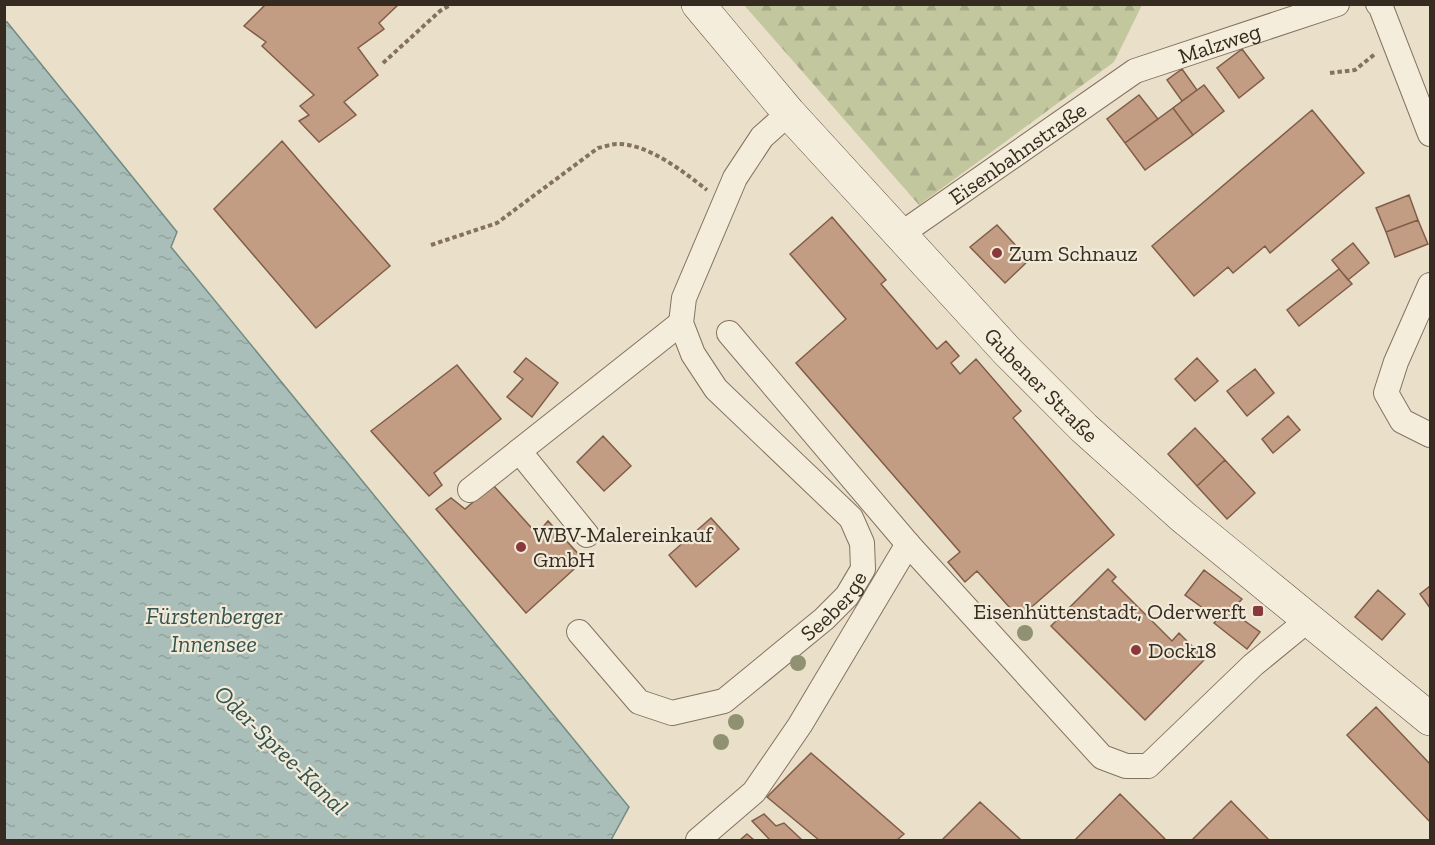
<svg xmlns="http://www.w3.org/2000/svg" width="1435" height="845" font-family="'Zilla Slab',serif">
<defs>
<pattern id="forest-firs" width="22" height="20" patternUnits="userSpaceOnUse" patternTransform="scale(1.5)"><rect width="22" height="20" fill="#c3c79e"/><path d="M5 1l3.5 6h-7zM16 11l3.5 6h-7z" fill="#a8ab88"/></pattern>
<pattern id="water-ripples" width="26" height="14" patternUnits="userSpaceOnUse" patternTransform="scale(1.5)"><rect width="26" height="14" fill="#a9beb8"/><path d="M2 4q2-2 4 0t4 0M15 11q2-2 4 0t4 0" fill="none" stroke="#92a39e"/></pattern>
</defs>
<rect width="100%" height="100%" fill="#eadfc9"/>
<!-- forest -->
<path fill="url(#forest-firs)" d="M744,5h398l-28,57 -195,143z"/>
<!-- water -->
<path fill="url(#water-ripples)" stroke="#718c85" stroke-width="1.5" d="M7,22l170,210 -6,15 458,560 -18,33h-606l-1,-817z"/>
<!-- building -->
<path fill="#c39d83" stroke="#805d48" stroke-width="1.5" d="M266,4h133l-20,19 5,6 -26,19 20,27 -34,27 12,13 -37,27 -20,-21 10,-6 -9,-9 14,-11 -52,-49 4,-4 -22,-16z
M1242,49l22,29 -25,20 -22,-30z
M1182,69l15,21 -15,11 -15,-21z
M1204,85l20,26 -31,24 -20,-27z
M1139,95l19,24 -33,24 -18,-24z
M1173,108l20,27 -48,35 -20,-27z
M1312,110l52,63 -94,80 -5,-7 -32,27 -5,-6 -34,29 -42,-50z
M282,141l108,125 -74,62 -102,-119z
M1409,195l9,25 -32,12 -10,-24z
M832,217l54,63 -5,4 56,65 9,-8 13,15 -8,7 9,11 16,-15 45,52 -8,7 101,117 -95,83 -42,-47 -12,11 -17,-20 12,-10 -164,-189 50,-44 -56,-65z
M1418,220l10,24 -33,13 -9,-25z
M997,225l32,35 -24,23 -35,-36z
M1353,243l16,20 -21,17 -16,-20z
M1339,269l13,15 -53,42 -12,-16z
M526,358l32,25 -26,34 -25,-20 16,-18 -9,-7z
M1197,358l21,23 -23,20 -20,-22z
M457,365l44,54 -67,54 8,12 -13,11 -58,-65z
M1255,369l19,24 -27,23 -20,-25z
M1288,416l12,14 -27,23 -11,-14z
M1195,428l30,32 -28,26 -29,-32z
M603,436l28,30 -27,25 -27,-29z
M1225,460l30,33 -28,26 -30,-33z
M493,485l44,49 11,-13 36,39 -58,53 -90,-104 15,-11 14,11z
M711,518l28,31 -43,38 -27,-32z
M1108,569l8,8 -4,4 60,60 7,-8 26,26 -60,61 -94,-94z
M1204,570l38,29 -11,12 29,21 -13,17 -33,-26 4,-4 -33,-24z
M1430,586v22l-10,-14z
M1378,590l27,24 -23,26 -27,-23z
M1376,707l54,57v58l-83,-87z
M811,753l93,81 -7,6h-78l-52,-43z
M1120,794l46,46h-91z
M1231,801l38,39h-75l-1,-1z
M980,802l41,38h-79z
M764,814l12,12 8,-3 18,17h-32l-18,-19z
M747,834l7,6h-14z"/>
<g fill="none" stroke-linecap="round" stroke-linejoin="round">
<defs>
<g id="minor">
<path d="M1378,4l2,1 50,129"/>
<path id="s1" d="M901,234l234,-163 202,-67"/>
<path d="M1430,285l-34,77 -10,31 16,28 28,14"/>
<path d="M729,333l179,211 194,213 24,9h22l105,-101 55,-45"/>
<path d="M519,451l68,84"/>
<path d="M470,490l211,-167"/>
<path id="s2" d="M579,632l60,70 33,11 52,-12 100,-82 23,-23 16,-27 -1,-26 -11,-25 -135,-129 -23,-35 -12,-31 3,-25 51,-120 27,-41 27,-24"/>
<path d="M698,840l56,-48 46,-67 108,-181"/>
</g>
<g id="secondary">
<path id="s3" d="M698,4l91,109 218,238 77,77 98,88 248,203"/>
</g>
</defs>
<!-- minor casing -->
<use href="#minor" stroke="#847260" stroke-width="26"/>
<!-- secondary casing -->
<use href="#secondary" stroke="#665443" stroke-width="34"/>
<!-- path -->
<path stroke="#847260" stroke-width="4" stroke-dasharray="4.5 3" stroke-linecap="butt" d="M383,63l57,-52 12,-7
M1330,73l25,-3 20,-16
M431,245l66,-22 101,-75c6,-1 13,-4 19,-4 30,-1 67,28 90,46"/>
<!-- minor -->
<use href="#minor" stroke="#f5eddb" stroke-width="24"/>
<!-- secondary -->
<use href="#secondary" stroke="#f5eddb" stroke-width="33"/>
</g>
<!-- trees -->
<g fill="#909072">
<circle cx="1025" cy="633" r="8"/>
<circle cx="798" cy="663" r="8"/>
<circle cx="736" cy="722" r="8"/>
<circle cx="721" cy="742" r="8"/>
</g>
<!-- markers -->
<g fill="#8c3739" stroke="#f2ead8" stroke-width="2">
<circle cx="997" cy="253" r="6"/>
<circle cx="521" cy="547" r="6"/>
<rect x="1252" y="605" width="12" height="12" rx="3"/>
<circle cx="1136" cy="650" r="6"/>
</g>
<g text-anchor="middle" stroke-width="4.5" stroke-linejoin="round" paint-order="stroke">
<!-- street labels -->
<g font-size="22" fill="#362b21" stroke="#f2ead8">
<text dy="8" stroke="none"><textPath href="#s1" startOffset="374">Malzweg</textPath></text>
<text dy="8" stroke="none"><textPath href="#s1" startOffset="142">Eisenbahnstraße</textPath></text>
<text dy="8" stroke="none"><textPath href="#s3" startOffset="513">Gubener Straße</textPath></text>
<text dy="8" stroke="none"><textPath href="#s2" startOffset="326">Seeberge</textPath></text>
</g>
<!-- poi labels -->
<g font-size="22" fill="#362b21" stroke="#f2ead8" text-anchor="start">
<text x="1009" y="261">Zum Schnauz</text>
<text x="533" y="542">WBV-Malereinkauf<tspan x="533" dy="25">GmbH</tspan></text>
<text x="1246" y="619" text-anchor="end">Eisenhüttenstadt, Oderwerft</text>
<text x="1148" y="658">Dock18</text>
</g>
<!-- water labels -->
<g font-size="24" font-style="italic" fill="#335451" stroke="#f2ead8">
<text x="214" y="624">Fürstenberger<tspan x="214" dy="28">Innensee</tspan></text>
<text transform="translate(281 750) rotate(44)" y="8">Oder-Spree-Kanal</text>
</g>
</g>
<!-- border -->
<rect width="1435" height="845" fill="none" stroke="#362b21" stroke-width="12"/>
</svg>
